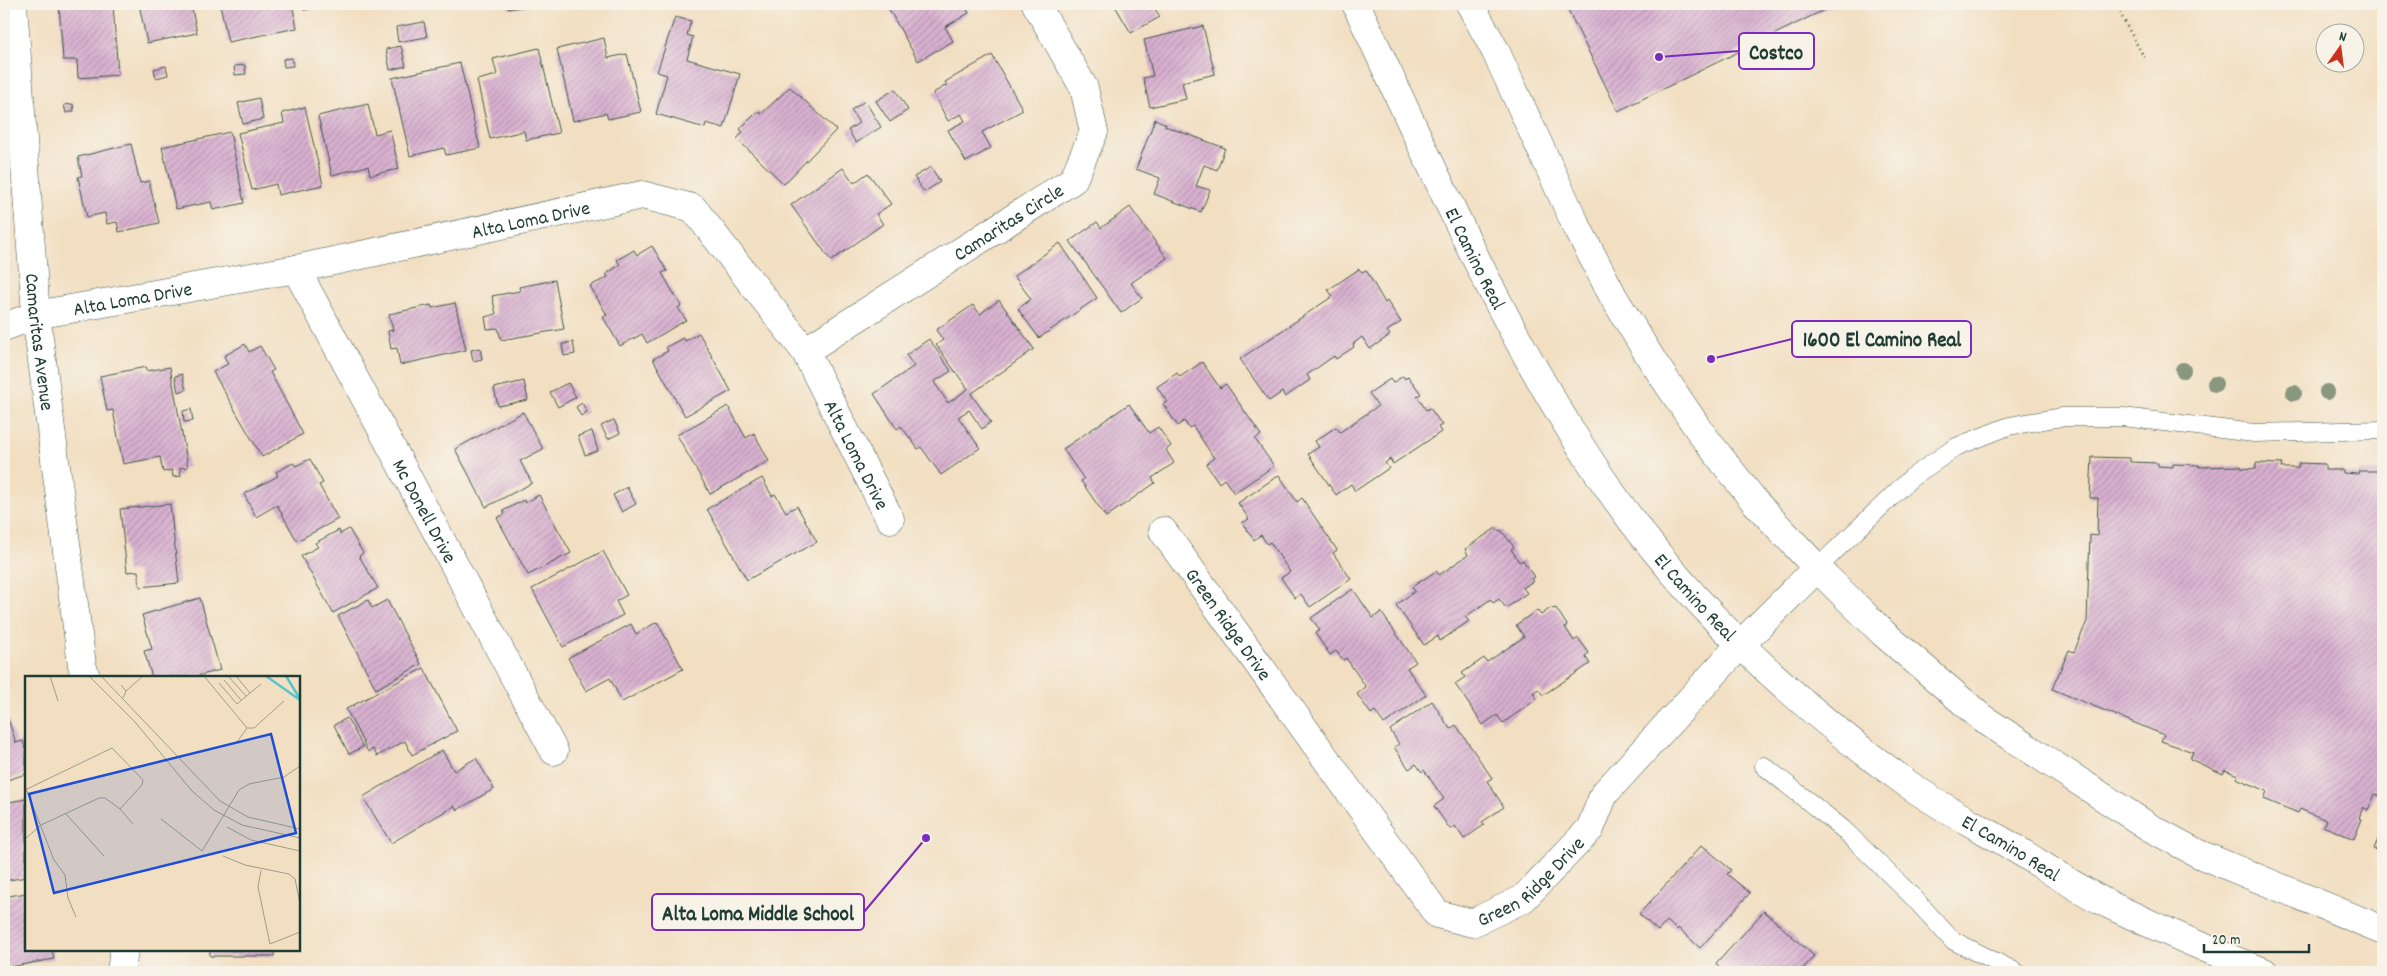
<svg xmlns="http://www.w3.org/2000/svg" width="2387" height="976" font-family="Dekko,sans-serif">
<defs>
<pattern id="building-hatch" width="6" height="6" patternUnits="userSpaceOnUse" patternTransform="scale(1.25)"><rect width="6" height="6" fill="#d9b1d1"/><path d="M-1 1l2-2M0 6l6-6M5 7l2-2" fill="none" stroke="#af91aa"/></pattern>
</defs>
<rect width="100%" height="100%" fill="#f7f3e8"/>
<filter id="ink" filterUnits="userSpaceOnUse"><feTurbulence type="fractalNoise" baseFrequency=".02" numOctaves="2"/><feDisplacementMap in="SourceGraphic" scale="10" xChannelSelector="R" yChannelSelector="G"/><feConvolveMatrix kernelMatrix="1 2 1 2 8 2 1 2 1" color-interpolation-filters="sRGB"/></filter>
<filter id="wash" filterUnits="userSpaceOnUse"><feTurbulence type="fractalNoise" baseFrequency=".0096" numOctaves="4" result="noise"/><feDisplacementMap in="SourceGraphic" scale="20" xChannelSelector="R" yChannelSelector="G"/><feGaussianBlur stdDeviation="1.12" result="paint"/><feColorMatrix in="noise" values="0 0 0 0 0 0 0 0 0 0 0 0 0 0 0 0 0 1.4 0 .05"/><feComposite in="paint" operator="in"/></filter>
<g filter="url(#wash)">
<rect width="100%" height="100%" fill="#f2dfc2"/>
<g id="blocks">
<!-- building -->
<path fill="url(#building-hatch)" d="M59,4h54l5,71 -40,3 -1,-18h-14z
M139,4h52l6,29 -50,10z
M220,4h72l5,24 -69,14z
M303,4h27v1l-26,5z
M507,4h26v1l-24,4z
M886,4h78l5,9 -24,14 8,14 -35,20z
M1114,4h38l8,13 -29,16z
M1565,4h271l-218,107z
M675,17l16,4 -4,14 6,2 -6,22 53,15 -16,54 -18,-5 -1,5 -49,-14 11,-39 -10,-3z
M424,22l3,15 -29,5 -2,-15z
M1203,26l12,48 -33,8 4,17 -36,8 -7,-29 10,-2 -9,-36z
M604,38l4,20 19,-4 14,58 -33,7 -2,-6 -33,8 -16,-72z
M401,46l5,20 -16,4 -4,-21z
M539,48l20,85 -33,7 -2,-9 -34,8 -13,-59 20,-5 -4,-16z
M992,55l31,55 -41,22 9,16 -25,14 -18,-32 17,-9 -4,-7 -13,7 -15,-28 14,-8 -2,-3z
M292,58l1,8 -9,1 -1,-8z
M460,63l20,85 -34,7 -2,-7 -34,8 -18,-78z
M245,65l1,9 -11,1 -1,-9z
M166,66l2,9 -12,3 -2,-9z
M790,87l46,43 -52,54 -47,-45 6,-7 -3,-3 18,-18 3,3z
M895,89l13,21 -18,12 -14,-21z
M259,98l4,21 -20,5 -5,-21z
M865,101l16,26 -25,16 -8,-13 11,-7 -8,-13z
M73,104l1,7 -8,2 -2,-8z
M368,104l7,30 15,-4 9,39 -29,6 -2,-9 -36,9 -14,-59z
M305,107l18,78 -45,10 -2,-11 -24,6 -14,-57 46,-10 -2,-10z
M1155,119l11,5 -1,2 60,22 -8,22 -13,-5 -8,21 14,4 -9,22 -47,-18 6,-16 -24,-9z
M230,132l14,71 -31,7 -2,-8 -35,7 -14,-62z
M131,144l9,39 9,-2 10,42 -40,9 -2,-10 -10,2 -2,-11 -18,4 -9,-40 4,-1 -4,-19z
M931,167l9,15 -16,10 -10,-15z
M843,168l11,15 14,-10 23,31 -15,10 7,10 -52,37 -40,-56z
M1130,207l37,51 -36,25 11,15 -21,15 -51,-72 27,-19 4,6z
M1060,243l37,55 -58,40 -21,-29 13,-10 -17,-23z
M652,246l15,25 -5,2 19,33 -3,2 8,12 -39,23 -5,-9 -22,12 -17,-29 4,-2 -17,-29 18,-9 -2,-3 14,-9 -3,-5 17,-10 3,5z
M1359,269l3,3 4,-2 19,33 2,-2 14,21 -14,9 3,4 -20,14 -8,-12 -9,7 1,3 -18,12 -2,-3 -27,19 3,5 -25,17 -3,-5 -13,9 -29,-42 93,-63 -5,-6z
M555,280l9,49 -63,11 -3,-12 -11,1 -2,-12 11,-3 -4,-18 28,-5 -1,-4z
M999,300l35,49 -63,45 20,28 -9,7 -13,-19 -11,7 22,31 -39,27 -20,-28 -3,2 -17,-23 -4,3 -23,-35 40,-28 -8,-11 23,-16 22,32 -17,11 14,21 20,-14 -32,-44 7,-5 -7,-10 37,-25 7,9z
M455,303l11,47 -66,15 -3,-17 -6,1 -3,-18 5,-1 -4,-16 42,-9 1,3z
M699,333l32,58 -46,25 -32,-57 15,-8 -2,-4 17,-9 2,3z
M573,342l2,12 -11,2 -2,-12z
M245,344l4,8 11,-6 14,24 -4,2 33,62 -41,23 -49,-85 15,-8 -4,-8z
M480,348l2,11 -9,2 -2,-11z
M1202,362l18,26 6,-4 35,51 -6,4 19,27 -40,27 -10,-14 -5,4 -13,-19 8,-6 -21,-32 -4,2 -5,-7 -6,5 -15,-22 4,-2 -10,-15 20,-14 3,4z
M146,367v4l24,-4 18,100 -8,1 1,8 -8,1 -1,-7 -9,2 -3,-15 -37,7 -10,-54 -6,1 -7,-35z
M182,374l4,16 -8,2 -3,-16z
M1403,376l2,3 3,-3 13,18 -4,2 9,14 4,-2 12,17 -4,2 3,5 -48,32 -3,-5 -5,4 4,5 -34,23 -4,-7 -15,11 -28,-41 11,-7 -4,-6 21,-14 4,5 38,-26 -9,-13 21,-14 3,4z
M524,381l4,19 -30,6 -4,-18z
M568,383l8,14 -18,10 -8,-15z
M582,403l5,9 -6,4 -5,-9z
M1129,404l20,29 9,-6 13,19 -5,4 8,13 -22,15 3,5 -49,34 -25,-36 3,-2 -21,-30z
M728,406l18,32 8,-5 15,28 -59,33 -33,-59z
M191,409l2,12 -9,1 -1,-11z
M523,412l20,37 -23,12 12,22 -46,24 -31,-58z
M614,420l6,13 -12,6 -7,-13z
M592,431l6,20 -13,4 -7,-19z
M2092,457l38,1v4l28,1v3l15,1v-3l26,1v2l42,-1v2l15,1v-6l26,1 -1,4h17l1,-5 26,1v6h18v3l15,1 1,-3h19l5,6v320l-8,-3 -7,16 -5,-3 -4,11 3,1 -8,20 -31,-13 3,-6 -26,-11 -2,4 -34,-14 3,-8 -31,-13 2,-3 -13,-5 -2,4 -33,-15 3,-7 -32,-11 3,-6 -112,-46 17,-39 5,2 13,-31 3,-86 7,1 1,-38h-8z
M310,459l13,24 -4,2 19,34 -41,22 -20,-36 -21,12 -12,-23 34,-18 -2,-4 17,-9 3,3z
M1279,475l18,27 5,-4 35,52 -4,3 18,26 -41,28 -9,-13 -6,4 -14,-20 9,-6 -20,-30 -3,2 -6,-9 -7,5 -12,-17 7,-4 -11,-16z
M762,478l10,18 3,-2 11,18 11,-6 20,36 -70,38 -40,-71z
M627,487l9,17 -14,8 -9,-17z
M539,495l32,58 -43,22 -31,-57 8,-4 -2,-3 21,-11 1,3z
M170,504l9,79 -39,4 -2,-16 -11,1 -7,-63z
M1496,528l2,3 3,-1 13,17 -3,2 8,13 4,-2 11,17 -3,2 2,2 -10,7 4,5 -21,15 -7,-9 -6,4 -2,-4 -26,18 4,4 -29,20 -2,-5 -14,9 -28,-40 19,-14 -3,-4 24,-16 3,4 29,-20 -3,-6z
M349,529l14,24 -4,3 19,32 -45,25 -32,-57 17,-9 -3,-4 24,-13 1,4z
M603,551l24,44 -11,6 7,14 -60,32 -31,-58z
M1353,589l20,29 8,-6 35,50 -9,6 19,27 -42,29 -9,-13 -4,3 -14,-20 9,-7 -20,-29 -3,2 -7,-9 -6,4 -15,-22 5,-3 -9,-12z
M200,598l20,72 -26,7h-42l-8,-26 8,-2 -10,-34z
M368,600l4,8 15,-8 34,64 -45,25 -38,-73z
M1552,607l1,2 3,-1 11,17 -2,2 9,14 4,-3 11,15 -4,3 5,8 -47,31 -5,-6 -5,4 4,6 -34,24 -6,-8 -14,10 -28,-41 10,-7 -3,-4 22,-15 3,4 37,-25 -8,-12 21,-15 4,5z
M657,622l26,47 -61,33 -12,-24 -24,13 -18,-33 63,-34 5,10z
M4,665l5,22 -5,1z
M424,668l33,63 -45,24 -7,-14 -28,15 -4,-7 -5,3 -22,-43z
M1432,701l18,28 6,-4 36,53 -5,3 17,26 -22,15 2,3 -20,14 -9,-13 -5,3 -16,-23 10,-7 -20,-29 -2,2 -6,-8 -7,5 -15,-22 5,-3 -9,-14z
M4,707l12,36 7,-2 3,9v24l-22,7z
M347,718l16,29 -14,7 -15,-29z
M442,750l12,21 22,-13 18,31 -37,21 -3,-4 -63,37 -28,-46z
M26,799v78l-22,4v-78z
M2383,827v25l-9,-3z
M1702,845l29,25 -4,4 23,19 -50,55 -22,-20 -1,2 -10,-9 -9,10 -19,-17z
M26,893v57h26l2,9 -50,9v-71z
M1764,911l50,45 -14,16h-77l-7,-8z
M210,950h64v6h-64z"/>
</g>
</g>
<g filter="url(#ink)">
<use href="#blocks" fill-opacity="0" stroke="#3f5549" stroke-width="1"/>
<g fill="none" stroke-linecap="round" stroke-linejoin="round">
<defs>
<path id="service" d="M1817,568l94,-90 45,-31 53,-21 53,-9h61l131,16 129,-3
M1764,766l79,63 71,69 38,42 64,32"/>
<g id="minor">
<path id="s1" d="M13,4l23,311 46,350 4,12"/>
<path id="s2" d="M296,269l258,482"/>
<path id="s3" d="M4,327l32,-12 260,-46 346,-74 51,13 112,143 85,168"/>
<path id="s4" d="M805,351l268,-171 21,-48 -10,-44 -48,-84"/>
<path id="s5" d="M1163,531l274,383 35,9 51,-24 67,-70 14,-35 136,-149 77,-77"/>
<path d="M121,972l3,-22"/>
</g>
<g id="primary">
<path id="s6" d="M1356,4c78,166 150,337 255,488 79,113 182,210 294,290 33,24 71,43 106,64 33,20 66,43 101,60 50,24 101,46 152,66"/>
<path d="M1470,4l25,46 80,173 38,73 39,64 49,73 54,69 62,66 66,65 99,85 167,109 50,27 184,76"/>
</g>
</defs>
<!-- service casing -->
<use href="#service" stroke="#3f5549" stroke-width="19"/>
<!-- minor casing -->
<use href="#minor" stroke="#3f5549" stroke-width="29"/>
<!-- primary casing -->
<use href="#primary" stroke="#3f5549" stroke-width="29"/>
<!-- path -->
<path stroke="#3f5549" stroke-width="3" stroke-dasharray="1 4" stroke-linecap="butt" d="M2115,4l31,57"/>
<!-- service -->
<use href="#service" stroke="#fff" stroke-width="18"/>
<!-- minor -->
<use href="#minor" stroke="#fff" stroke-width="28"/>
<!-- primary -->
<use href="#primary" stroke="#fff" stroke-width="28"/>
</g>
<!-- trees -->
<g fill="#89977f">
<circle cx="2183" cy="370" r="8"/>
<circle cx="2215" cy="384" r="8"/>
<circle cx="2327" cy="392" r="8"/>
<circle cx="2294" cy="393" r="8"/>
</g>
</g>
<g text-anchor="middle" stroke-width="5" stroke-linejoin="round" paint-order="stroke">
<!-- street labels -->
<g font-size="20" fill="#1f3d34" stroke="#f7f3e8">
<text dy="7" stroke="none"><textPath href="#s3" startOffset="538">Alta Loma Drive</textPath></text>
<text dy="7" stroke="none"><textPath href="#s4" startOffset="241">Camaritas Circle</textPath></text>
<text dy="7" stroke="none"><textPath href="#s6" startOffset="281">El Camino Real</textPath></text>
<text dy="7" stroke="none"><textPath href="#s3" startOffset="132">Alta Loma Drive</textPath></text>
<text dy="7" stroke="none"><textPath href="#s1" startOffset="339">Camaritas Avenue</textPath></text>
<text dy="7" stroke="none"><textPath href="#s3" startOffset="1002">Alta Loma Drive</textPath></text>
<text dy="7" stroke="none"><textPath href="#s2" startOffset="274">Mc Donell Drive</textPath></text>
<text dy="7" stroke="none"><textPath href="#s6" startOffset="686">El Camino Real</textPath></text>
<text dy="7" stroke="none"><textPath href="#s5" startOffset="114">Green Ridge Drive</textPath></text>
<text dy="7" stroke="none"><textPath href="#s6" startOffset="1091">El Camino Real</textPath></text>
<text dy="7" stroke="none"><textPath href="#s5" startOffset="580">Green Ridge Drive</textPath></text>
</g>
</g>
<!-- overview -->
<g transform="translate(25 676)">
<rect width="275" height="275" fill="#f2dfc2"/>
<path fill="none" stroke="#58c5cd" stroke-width="2.5" d="M241,0l34,24M261,0l14,23"/>
<path fill="none" stroke="#9e9e89" stroke-width="1" d="M25,0l8,25M64,0l46,46 57,69 22,19 28,15 58,13M76,0l119,125 28,16 52,12M179,0l43,52M203,0l18,20M211,0l14,17M199,4l17,20M194,7l18,21 24,-20M96,9l5,6 -3,7M101,15l17,-15M212,66l10,-14h7l30,-27M0,110l29,74 11,15 3,23 8,19M2,113l85,-41 31,32 -1,5 -22,24M41,138l38,42M136,143l41,32 37,-61 10,-6 35,-7 16,-11M202,151l24,13 49,11M0,163l16,-14 58,-27h6l15,11 13,15M198,180l22,9 44,9 6,5 5,24M236,194l-3,17 12,57 30,-12"/>
<path fill="#1d4ed8" fill-opacity="0.15" stroke="#1d4ed8" stroke-width="2.5" d="M246,58l25,99 -242,60 -25,-99z"/>
<rect width="275" height="275" fill="none" stroke="#1f3d34" stroke-width="2.5"/>
</g>
<!-- callouts -->
<path fill="none" stroke="#7b2cbf" stroke-width="2" d="M1659 57L1739 51M1711 359L1792 339M926 838L864 912"/>
<g fill="#7b2cbf" stroke="#f7f3e8" stroke-width="2">
<circle cx="1659" cy="57" r="5"/>
<circle cx="1711" cy="359" r="5"/>
<circle cx="926" cy="838" r="5"/>
</g>
<g fill="#f7f3e8" stroke="#7b2cbf" stroke-width="2">
<rect x="1739" y="33" width="75" height="36" rx="5"/>
<rect x="1792" y="321" width="179" height="36" rx="5"/>
<rect x="652" y="894" width="212" height="36" rx="5"/>
</g>
<g font-size="21" text-anchor="middle" font-weight="bold" fill="#1f3d34">
<text x="1776" y="59">Costco</text>
<text x="1882" y="346">1600 El Camino Real</text>
<text x="758" y="920">Alta Loma Middle School</text>
</g>
<!-- margin -->
<rect width="2387" height="976" fill="none" stroke="#f7f3e8" stroke-width="20"/>
<!-- north arrow -->
<g transform="translate(2340 48) rotate(14)"><circle r="24" fill="#f7f3e8" stroke="#a1aaa0"/>
<path d="M0-4L9 19L0 12L-9 19Z" fill="#c8321e"/>
<text y="-8" font-size="14" font-weight="bold" text-anchor="middle" fill="#1f3d34">N</text>
</g>
<!-- scale -->
<path d="M2204 944v8h105v-8" fill="none" stroke="#1f3d34" stroke-width="2.5"/>
<text x="2212" y="944" font-size="15" fill="#1f3d34" stroke="#f7f3e8" stroke-width="4" paint-order="stroke">20 m</text>
</svg>
